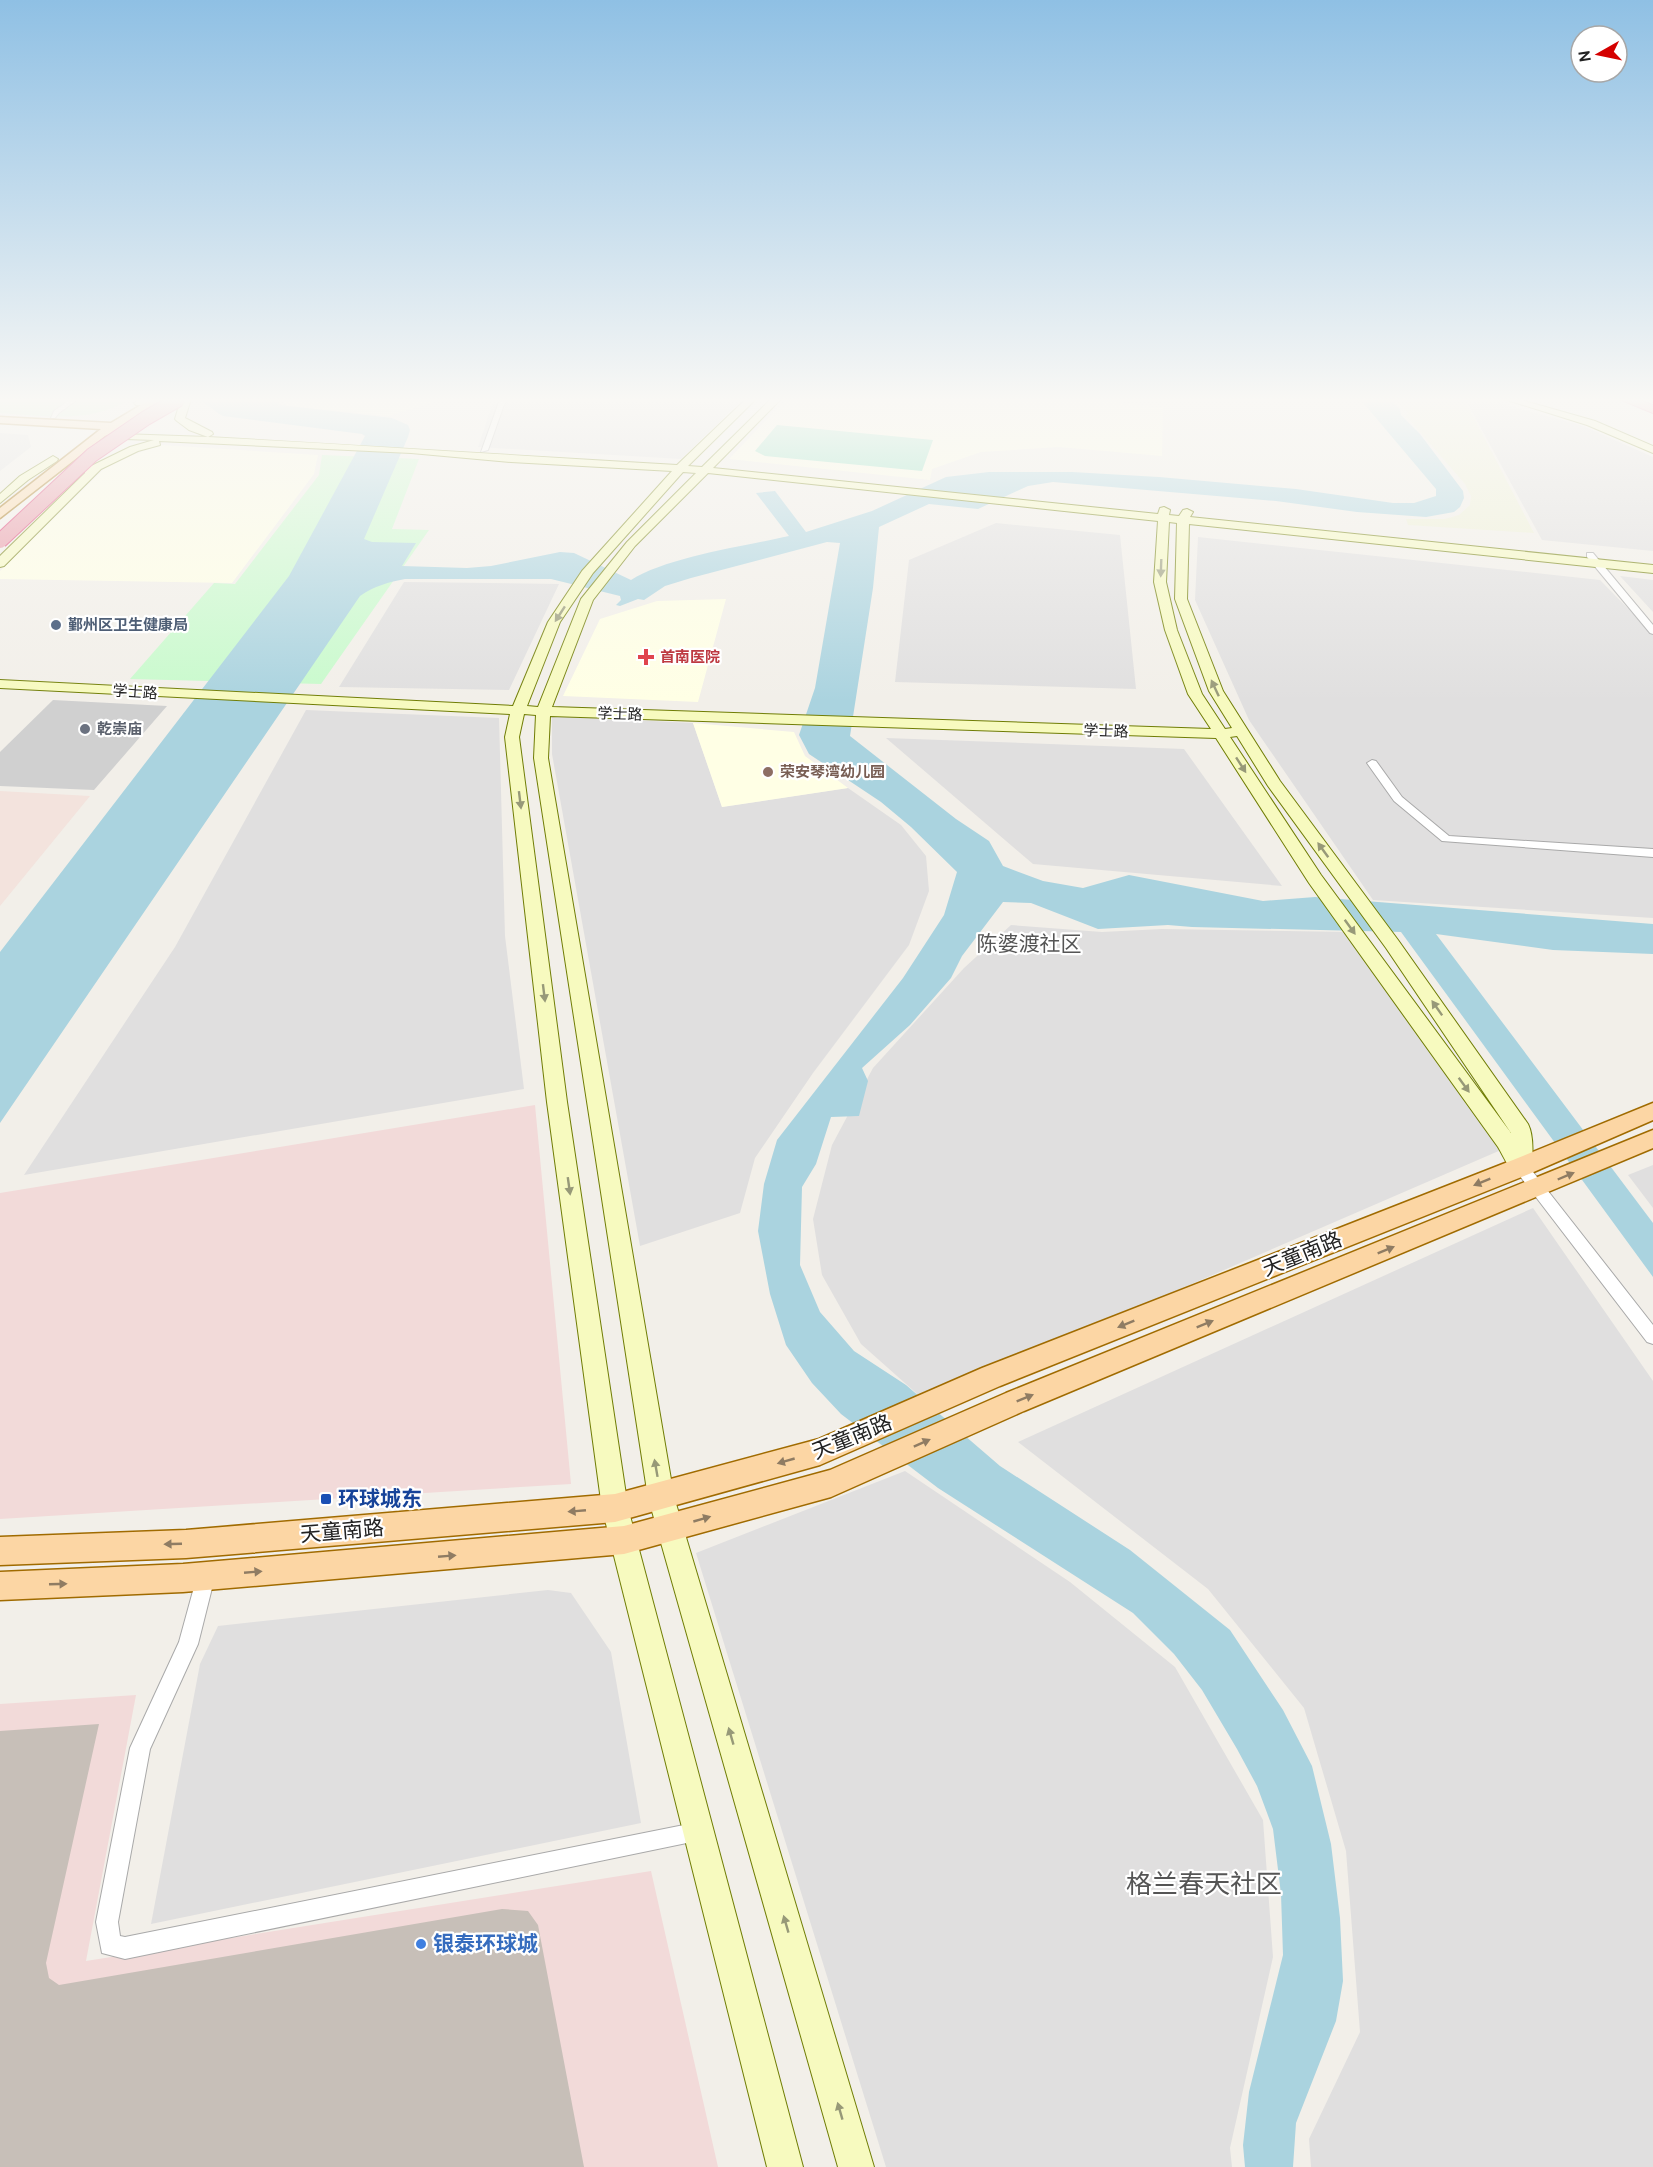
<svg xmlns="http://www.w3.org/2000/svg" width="1653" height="2167" font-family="Cabin,'Noto Sans SC',sans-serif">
<rect width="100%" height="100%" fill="#f2efe9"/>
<!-- residential -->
<path fill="#e0dfdf" d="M494,399h249l-62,60 -203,-12z
M1465,399l24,1 94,26 70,31v94l-111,-11z
M0,433l28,2 3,12 -31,24z
M996,523l124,12 16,154 -241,-7 14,-122z
M1198,537l402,43 53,54v284l-280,-18 -124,-180 -54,-120z
M1620,576l33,4v32z
M404,582l155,2 -50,106 -170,-3z
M306,710l193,8 6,218 19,153 -500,86 151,-228z
M552,716l141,7 29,84 126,-19 53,37 25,31 3,35 -20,54 -96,128 -58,85 -15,55 -100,33 -88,-492z
M886,738l298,11 98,137 -249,-22z
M1011,925l91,7 60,-3 186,3 153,218 -577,250 -63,-56 -39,-69 -9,-56 19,-74 41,-77 91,-100z
M1653,1165v43l-25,-33z
M1533,1208l120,173v786h-342l-2,-28 51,-107 -14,-181 -42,-143 -96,-119 -190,-147z
M905,1471l165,111 105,85 88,153 10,137 -43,191 2,19h-346l-190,-614z
M548,1590l23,3 40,59 30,171 -490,101 49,-260 18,-38z"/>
<!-- commercial -->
<path fill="#f2dad9" d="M535,1105l36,379 -571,35v-326z
M136,1695l-50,266 565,-90 67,296h-718v-463z"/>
<!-- education -->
<path fill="#ffffe5" d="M279,399h163l-53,17 -101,-10z
M786,399h306l71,9 -1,48 -103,-9 -78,5 -49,17 -2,11 -201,-21z
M161,445l157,10 -4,19 -82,109 -232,-4v-8l110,-108z
M726,599l-28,103 -135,-6 37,-77 57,-18z
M693,723l101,9 11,24 43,32 -126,19z"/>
<!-- religious -->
<path fill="#d0d0d0" d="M53,700l114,6 -73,84 -94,-4v-34z"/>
<!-- military -->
<path fill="#f3e3dd" d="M0,791l90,5 -90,110z"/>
<!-- farmland -->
<path fill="#eef0d5" d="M1394,399h70l70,134 -126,-8 -2,-6h39l14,-4 11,-10 1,-9 -6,-12 -59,-68 2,-3z"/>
<!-- park -->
<path fill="#c8facc" d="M0,399h130c-40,25 -84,17 -130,14z
M322,455l97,4 -27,70 37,1 -108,154 -191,-5 84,-96 21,1 84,-109z"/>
<!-- pitch -->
<path fill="#88e0be" d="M777,425l156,15 -11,31 -157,-15 -10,-5z"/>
<!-- water -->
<path fill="#aad3df" d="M196,399h76l9,6 111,13 16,7 2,5 -2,7 -44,102 8,3 44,1 -14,23 65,2 24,-2 69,-14 14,1 57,27c36,-23 114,-34 158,-44l-33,-43 19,-2 31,41 66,-21 74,-34 43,-5h83l87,5 137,12 97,14h21l22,-7v-7l-76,-90h29l5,4 6,6 1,6 19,19 43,57 1,7 -4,9 -6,5 -28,5 -69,-5 -81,-11 -223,-19 -25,4 -50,23 -49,-5 -50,23 -6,61 -23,148 106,83 33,22 14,25 40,15 40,7 46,-13 134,26 52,-4 338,27v30l-100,-4 -117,-16 217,289v54l-252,-345 -209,-5 -24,-2 -70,4 -67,-26 -28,-1 -41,54 -11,22 -41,47 -48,43 6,13 -9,35 -28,1 -15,47 -14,23 -2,78 20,47 34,39 52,34 94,81 130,84 100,80 53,80 29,56 19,78 9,74 3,63 -7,40 -40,102 -3,44h-48l-2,-22 6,-53 34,-137 -2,-61 -8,-65 -16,-43 -20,-37 -35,-59 -28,-36 -41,-41 -195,-125 -97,-74 -29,-31 -26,-38 -16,-51 -12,-63 6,-47 13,-44 126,-162 41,-63 13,-43 -46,-45 -30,-25 -72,-48 -10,-19 16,-47 25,-145 -13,-1 -136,36 -26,8 -21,14 -6,-1 -18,7 -4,-1 5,-5 -1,-4 -69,-17h-146c-16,3 -31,7 -45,17l-360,527v-171l289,-376 76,-140 -3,-2 -139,-18c-10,-5 -18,-15 -27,-17z"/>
<!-- building -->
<path fill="#c7bfb8" d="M99,1724l-53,239 3,15 10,7 443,-76 26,2 10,14 46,242h-584v-436z"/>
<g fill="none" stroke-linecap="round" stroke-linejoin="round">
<defs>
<path id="street" d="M71,399h7l-19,14 -4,5h-4l3,-7z
M500,399h6l-18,51 -7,2z
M1587,553h6l60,72v9l-3,-1 -63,-76z
M1372,760l4,1 26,36 47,39 204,13v8l-211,-16 -48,-40 -27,-38z
M1521,1161l5,2 127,162v19l-6,-2 -131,-171 -2,-4 2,-4z
M206,1567l7,2 2,7 -17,68 -48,105 -32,173 2,14 5,1 574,-115 7,3 3,7 -3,7 -581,120 -23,-6 -6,-31 34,-174 49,-106 20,-73z"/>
<path id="secondary" d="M140,399h11l-9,6h-6l-2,-2z
M181,399h10l-6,19 27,14 1,2 -5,3c157,8 313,19 469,28l69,-66h10l-68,67 14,1 69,-68h10l-68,69 445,46 2,-6 4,-1 6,3 -1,5 10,1 4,-6 4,-1 6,3 -3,5 463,48v8l-464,-49 -2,75 36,92 57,90 118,159 130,184c6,12 6,38 0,49 -17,6 -22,-13 -30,-26l-189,-264 -93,-145 -666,-22 -2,42 126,739 200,670h-36l-190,-670 -114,-739 2,-43 -12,-1 -5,23 48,365 61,406 175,659h-36l-165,-659 -55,-406 -42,-365 5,-23 -510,-26v-8l513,26 35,-84 34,-51 90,-100 -161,-9 -100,-9 -252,-12 1,4 -22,6 -37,18 -97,97 -4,1v-11l85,-83v-4l45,-22 24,-7 -29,-1 -4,-1v-4l87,3 -19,-7 -12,-9 -2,-2zM683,472l13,1 -69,69 -46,57 -43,108 -11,-1 33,-84 33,-49zM708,473l450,48 -4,61 11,48 23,64 23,35 -659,-22 41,-107 42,-54zM1169,522l8,1 -2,76 34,92 23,37 -7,1 -23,-35 -25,-64 -11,-48zM1237,736l31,50 118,162 125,185 -190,-258 -91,-138z
M1504,399h14l77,22 58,25v7l-66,-28z
M53,456l5,3 -1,2 -29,19 -28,23v-9l20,-18z"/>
<path id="primary" d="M151,399h12l-43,30 -15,7 -105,82v-10l101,-79 -101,-6v-6l111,6z
M1653,1103v17l-124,54 -529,212 -180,79 -205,57 -429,36 -186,7v-28l186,-7 429,-36 204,-55 163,-71 531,-208z
M1653,1130v18l-629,263 -193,86 -207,57 -441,38 -183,8v-28l183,-8 441,-38 206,-56 176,-77z"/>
<path id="highway" d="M1619,399h17l17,6v8z"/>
</defs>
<!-- street casing -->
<use href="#street" stroke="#a9a9a9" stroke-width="2"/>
<!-- secondary casing -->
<use href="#secondary" stroke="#707d05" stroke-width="2"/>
<!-- primary casing -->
<use href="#primary" stroke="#a06b00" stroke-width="3"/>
<!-- highway casing -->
<use href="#highway" stroke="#dc2a67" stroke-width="2"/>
<!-- street -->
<use href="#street" fill="#fff" fill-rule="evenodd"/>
<!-- secondary -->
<use href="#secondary" fill="#f7fabf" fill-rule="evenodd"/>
<!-- primary -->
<use href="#primary" fill="#fcd6a4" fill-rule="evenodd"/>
<!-- highway -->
<use href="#highway" fill="#e892a2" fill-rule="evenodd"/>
<defs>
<path id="highway-bridge" d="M0,541l92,-86 54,-37 33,-19"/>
</defs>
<!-- highway-bridge casing -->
<use href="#highway-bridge" stroke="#dc2a67" stroke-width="16" stroke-linecap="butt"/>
<!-- highway-bridge -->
<use href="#highway-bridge" stroke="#e892a2" stroke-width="14"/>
</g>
<!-- one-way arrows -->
<defs><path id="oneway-solid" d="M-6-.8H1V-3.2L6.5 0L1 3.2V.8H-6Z" transform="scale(1.5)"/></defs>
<g fill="#979978">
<use href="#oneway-solid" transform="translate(1161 568) rotate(92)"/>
<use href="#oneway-solid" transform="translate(560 614) rotate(123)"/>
<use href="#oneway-solid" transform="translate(1215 688) rotate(-115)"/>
<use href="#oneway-solid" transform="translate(1241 765) rotate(57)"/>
<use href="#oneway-solid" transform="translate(520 800) rotate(83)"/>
<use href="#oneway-solid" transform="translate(1323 850) rotate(-126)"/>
<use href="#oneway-solid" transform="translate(1350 927) rotate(54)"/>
<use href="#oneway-solid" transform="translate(544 993) rotate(83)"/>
<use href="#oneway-solid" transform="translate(1437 1008) rotate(-125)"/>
<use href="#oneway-solid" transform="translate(1464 1085) rotate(54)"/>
<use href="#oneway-solid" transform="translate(569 1186) rotate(82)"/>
<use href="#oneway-solid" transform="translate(656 1468) rotate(-100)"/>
<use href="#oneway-solid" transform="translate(731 1736) rotate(-106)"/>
<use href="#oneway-solid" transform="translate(786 1924) rotate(-106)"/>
<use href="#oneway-solid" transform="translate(840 2111) rotate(-106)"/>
</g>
<g fill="#8f7c63">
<use href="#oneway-solid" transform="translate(1566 1176) rotate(-23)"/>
<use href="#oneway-solid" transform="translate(1482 1182) rotate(158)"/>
<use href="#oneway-solid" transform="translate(1386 1250) rotate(-22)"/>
<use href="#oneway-solid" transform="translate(1126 1324) rotate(158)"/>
<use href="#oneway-solid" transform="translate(1205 1324) rotate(-22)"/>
<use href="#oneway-solid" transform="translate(1025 1398) rotate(-22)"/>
<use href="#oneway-solid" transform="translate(922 1443) rotate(-24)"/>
<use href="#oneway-solid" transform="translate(786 1461) rotate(164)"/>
<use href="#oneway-solid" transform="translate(577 1511) rotate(175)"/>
<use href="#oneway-solid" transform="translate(702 1519) rotate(-16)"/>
<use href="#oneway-solid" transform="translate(173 1544) rotate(178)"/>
<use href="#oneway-solid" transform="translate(447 1556) rotate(-5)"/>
<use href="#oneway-solid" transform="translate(253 1572) rotate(-5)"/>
<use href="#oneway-solid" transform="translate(58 1584) rotate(-2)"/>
</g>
<!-- sky -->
<linearGradient id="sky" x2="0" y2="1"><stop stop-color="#8fc0e4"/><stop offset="0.57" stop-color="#f9f8f5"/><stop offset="1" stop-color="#f9f8f5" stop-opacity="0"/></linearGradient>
<rect width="1653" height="702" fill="url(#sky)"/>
<!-- markers -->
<circle fill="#5c6f8a" stroke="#fff" stroke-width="2" cx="56" cy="625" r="6"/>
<path fill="#e0444e" stroke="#fff" stroke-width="2" d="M643 648h6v6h6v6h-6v6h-6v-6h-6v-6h6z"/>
<circle fill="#6b7280" stroke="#fff" stroke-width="2" cx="85" cy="729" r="6"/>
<circle fill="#8d6e63" stroke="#fff" stroke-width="2" cx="768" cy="772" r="6"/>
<rect fill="#1a4fb4" stroke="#fff" stroke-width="2" x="320" y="1493" width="12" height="12" rx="3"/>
<circle fill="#3f7fe0" stroke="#fff" stroke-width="2" cx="421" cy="1944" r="6"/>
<g text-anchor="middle" stroke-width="4.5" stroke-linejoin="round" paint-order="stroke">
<!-- far-service labels -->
<g font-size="15" font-weight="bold" fill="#4e5e75" stroke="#fff" text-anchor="start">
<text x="68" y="630">鄞州区卫生健康局</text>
</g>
<!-- far-health labels -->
<g font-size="15" font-weight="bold" fill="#be3a42" stroke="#fff" text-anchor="start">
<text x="660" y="662">首南医院</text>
</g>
<!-- far-street labels -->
<g font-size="15" fill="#222" stroke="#fff">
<text transform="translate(135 692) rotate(4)" y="5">学士路</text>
<text transform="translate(620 714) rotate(2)" y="5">学士路</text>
<text transform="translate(1106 731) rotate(2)" y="5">学士路</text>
</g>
<!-- far-worship labels -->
<g font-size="15" font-weight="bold" fill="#5b616d" stroke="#fff" text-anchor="start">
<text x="97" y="734">乾崇庙</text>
</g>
<!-- far-education labels -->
<g font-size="15" font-weight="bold" fill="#785e54" stroke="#fff" text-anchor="start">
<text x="780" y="777">荣安琴湾幼儿园</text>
</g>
<!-- quarter labels -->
<g font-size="21" fill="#555" stroke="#fff">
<text x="1029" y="951">陈婆渡社区</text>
</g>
<!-- near-street labels -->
<g font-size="21" fill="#222" stroke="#fff">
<text transform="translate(1302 1254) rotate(-22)" y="7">天童南路</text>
<text transform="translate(852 1437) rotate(-22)" y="7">天童南路</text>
<text transform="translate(342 1531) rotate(-5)" y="7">天童南路</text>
</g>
<!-- near-transit labels -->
<g font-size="21" font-weight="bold" fill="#164399" stroke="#fff" text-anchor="start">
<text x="338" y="1506">环球城东</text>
</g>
<!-- near-shop labels -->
<g font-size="21" font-weight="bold" fill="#366cbe" stroke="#fff" text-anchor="start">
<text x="433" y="1951">银泰环球城</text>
</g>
<!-- near-quarter labels -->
<g font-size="26" fill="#555" stroke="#fff">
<text x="1204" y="1893">格兰春天社区</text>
</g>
</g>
<!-- north arrow -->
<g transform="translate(1599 54) rotate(261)"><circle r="28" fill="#ffffff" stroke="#a7a7a7" stroke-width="1.5"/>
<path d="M0-4.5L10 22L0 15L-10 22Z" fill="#d40000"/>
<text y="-9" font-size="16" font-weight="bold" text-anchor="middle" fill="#222222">N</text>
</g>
</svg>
